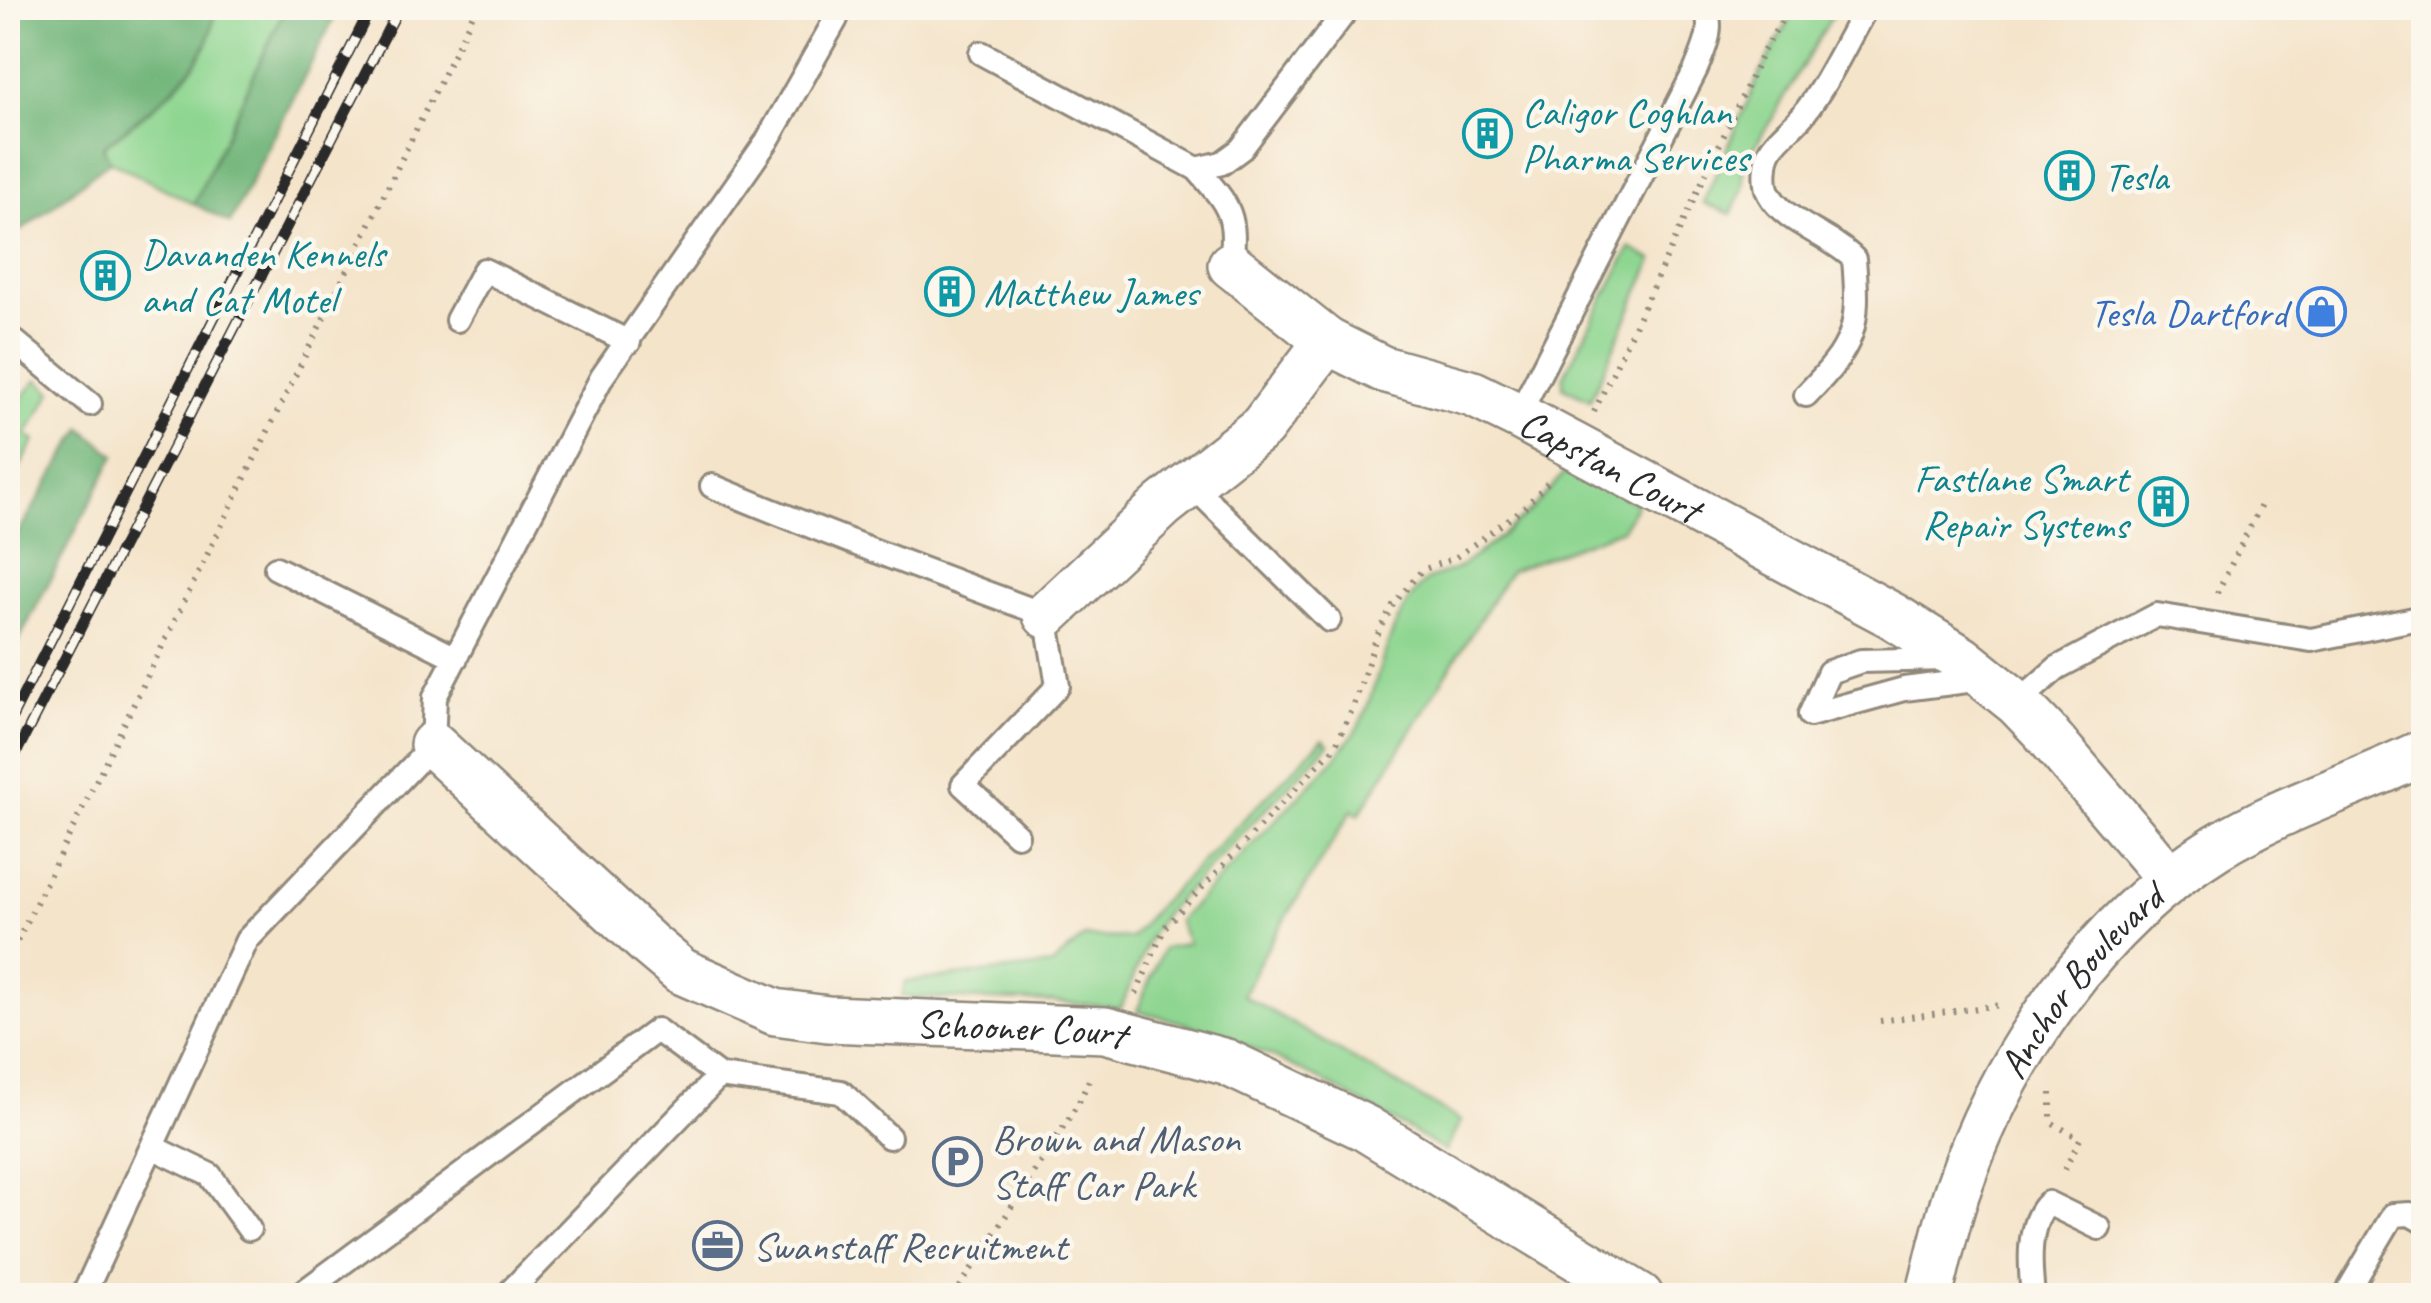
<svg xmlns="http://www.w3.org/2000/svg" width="2431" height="1303" font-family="Caveat,sans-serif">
<rect width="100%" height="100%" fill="#fbf7ec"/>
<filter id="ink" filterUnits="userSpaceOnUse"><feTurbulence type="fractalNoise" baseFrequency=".01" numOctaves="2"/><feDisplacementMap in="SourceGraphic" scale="20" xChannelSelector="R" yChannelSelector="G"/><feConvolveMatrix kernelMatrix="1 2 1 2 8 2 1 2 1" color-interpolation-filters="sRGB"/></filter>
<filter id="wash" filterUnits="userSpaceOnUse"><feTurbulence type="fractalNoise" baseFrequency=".0048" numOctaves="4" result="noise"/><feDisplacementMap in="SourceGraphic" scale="40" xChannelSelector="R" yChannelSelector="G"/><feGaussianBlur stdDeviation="2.25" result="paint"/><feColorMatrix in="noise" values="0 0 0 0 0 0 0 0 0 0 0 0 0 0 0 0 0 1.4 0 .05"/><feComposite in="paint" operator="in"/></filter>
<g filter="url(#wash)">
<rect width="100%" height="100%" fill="#f4e4ca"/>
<!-- green -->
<path fill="#8dd590" stroke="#5c805e" stroke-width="2.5" d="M213,8h72l-91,196 -84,-43 -8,-13c41,-33 117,-82 111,-140z
M1796,8h41l-94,159 1,19 -13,28 -28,-11 57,-130z
M1630,248l23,12 -63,140 -27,-13v-10z
M37,379l15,13 -26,43 9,6 -27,46v-78l8,-3z
M1569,467l68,37 -15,25 -112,42 -151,244 -7,-5 -89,145 -20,40 218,126 -16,30c-106,-62 -186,-112 -308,-140l26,-63 25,-5 -10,-22 152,-157c13,-16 27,-32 35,-51 15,-39 27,-103 61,-132 9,-7 25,-8 35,-15 41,-29 77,-58 108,-99z
M1323,739l6,5 -165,170 -14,22 -29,72 -65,-6 -154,-5 3,-15 147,-17 32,-28 47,1 25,-30z"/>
<!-- forest -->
<path fill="#72b67a" stroke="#4e7052" stroke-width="2.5" d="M8,8h205c6,57 -70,106 -110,139l7,14 -88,69 -14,1z
M285,8h54l-109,215 -36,-19z
M82,428l33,27 -107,206v-112z"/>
</g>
<g filter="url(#ink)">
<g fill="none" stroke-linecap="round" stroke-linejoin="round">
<defs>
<path id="lane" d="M981,53l216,116 25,-6 19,-14 107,-141
M1197,169c33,38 40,45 34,96
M457,320l27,-50 145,72
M8,336l82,68
M1806,395c49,-50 54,-66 48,-136 -25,-25 -69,-36 -85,-65 -6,-11 -4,-35 2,-45 8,-13 22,-22 32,-34 25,-32 43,-73 63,-107
M1518,416l178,-347c8,-20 19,-41 9,-61
M1190,483l139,137
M712,486c110,46 222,88 334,129l12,71 -95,99 54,50
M276,568l180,90
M2017,703l40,-35 100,-53 154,25 113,-23
M1810,715l94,-26 79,-10
M1810,715l19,-43 32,-11 88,-2
M719,1076l122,16 48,45
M152,1147l58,28 39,54
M83,1296l164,-356 186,-195 2,-48 167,-320 165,-236 69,-122
M298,1296l359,-266 62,46 -213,220
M2033,1296c-3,-29 -7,-72 15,-93l51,25
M2345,1296l48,-81 17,-1 14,8"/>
<g id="street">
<path d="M1231,265l96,76"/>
<path id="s1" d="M1046,615l117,-110 99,-78 65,-86 56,28 90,25 45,22 375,200 69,43 55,44 27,28 125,147"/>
<path id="s2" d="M433,745l217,200 31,26 94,41 53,7 277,11 121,32 139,66 275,168"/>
<path id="s3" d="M1929,1296c10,-37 17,-75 30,-110 46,-133 137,-264 258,-339 64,-39 139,-62 207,-95"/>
</g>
</defs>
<!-- lane casing -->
<use href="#lane" stroke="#90887a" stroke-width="28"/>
<!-- street casing -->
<use href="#street" stroke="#90887a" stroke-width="50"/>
<!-- path -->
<path stroke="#90887a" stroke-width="6" stroke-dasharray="2.5 8" stroke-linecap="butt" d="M1594,412l169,-360 26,-44
M2217,593l45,-90
M8,960l468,-952
M1136,994l29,-67 170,-180 18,-39 23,-70 17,-33 29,-35 33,-12 69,-50 25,-27
M1880,1021l120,-16
M2051,1093v29l29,17 -18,36
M954,1296l124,-192 14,-30"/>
<!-- lane -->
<use href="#lane" stroke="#fff" stroke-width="22"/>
<!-- street -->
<use href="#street" stroke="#fff" stroke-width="45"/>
<defs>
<path id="rail" d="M8,725l363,-717
M8,769l391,-761"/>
</defs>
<!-- rail casing -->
<use href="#rail" stroke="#2b2b2b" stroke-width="11"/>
<!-- rail -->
<use href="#rail" stroke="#fbf7ec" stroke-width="8" stroke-dasharray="22" stroke-linecap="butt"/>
</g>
</g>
<!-- icons -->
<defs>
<symbol id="building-ring" viewBox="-11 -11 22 22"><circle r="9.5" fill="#fbf7ec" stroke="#0f9aa8" stroke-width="1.5"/><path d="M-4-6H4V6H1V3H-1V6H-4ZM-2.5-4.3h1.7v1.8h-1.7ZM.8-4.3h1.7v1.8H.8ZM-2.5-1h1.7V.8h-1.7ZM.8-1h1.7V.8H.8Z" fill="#0f9aa8"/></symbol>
<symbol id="shop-ring" viewBox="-11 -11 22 22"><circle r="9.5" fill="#fbf7ec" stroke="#3f7fe0" stroke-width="1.5"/><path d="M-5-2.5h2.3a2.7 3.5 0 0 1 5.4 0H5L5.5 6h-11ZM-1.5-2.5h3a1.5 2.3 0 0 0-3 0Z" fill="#3f7fe0"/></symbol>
<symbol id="parking-ring" viewBox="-11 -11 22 22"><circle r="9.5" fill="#fbf7ec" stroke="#5c6f8a" stroke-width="1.5"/><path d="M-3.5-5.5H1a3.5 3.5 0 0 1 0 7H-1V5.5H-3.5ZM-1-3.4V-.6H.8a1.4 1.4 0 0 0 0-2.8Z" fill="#5c6f8a"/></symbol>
<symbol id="office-ring" viewBox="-11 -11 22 22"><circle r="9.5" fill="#fbf7ec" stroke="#5c6f8a" stroke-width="1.5"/><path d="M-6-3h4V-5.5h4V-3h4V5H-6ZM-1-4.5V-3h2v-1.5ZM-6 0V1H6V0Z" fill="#5c6f8a"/></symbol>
</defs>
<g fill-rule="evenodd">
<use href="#building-ring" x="1460" y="106" width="55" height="55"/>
<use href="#building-ring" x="2042" y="148" width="55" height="55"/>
<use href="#building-ring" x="78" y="248" width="55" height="55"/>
<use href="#building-ring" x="922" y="264" width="55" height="55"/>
<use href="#shop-ring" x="2294" y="284" width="55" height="55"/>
<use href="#building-ring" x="2136" y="474" width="55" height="55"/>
<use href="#parking-ring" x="930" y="1134" width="55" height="55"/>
<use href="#office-ring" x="690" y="1218" width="55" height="55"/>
</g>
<g text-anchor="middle" stroke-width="9" stroke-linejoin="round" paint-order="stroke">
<!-- culture labels -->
<g font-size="40" fill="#0d838f" stroke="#fbf7ec" text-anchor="start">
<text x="1522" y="125">Caligor Coghlan<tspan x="1522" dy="46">Pharma Services</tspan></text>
<text x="2104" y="190">Tesla</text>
<text x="141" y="267">Davanden Kennels<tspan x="141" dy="46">and Cat Motel</tspan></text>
<text x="984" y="306">Matthew James</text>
<text x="2128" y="492" text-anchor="end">Fastlane Smart<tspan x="2128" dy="46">Repair Systems</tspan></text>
</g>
<!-- shop labels -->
<g font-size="40" fill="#366cbe" stroke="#fbf7ec" text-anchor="end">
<text x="2287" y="326">Tesla Dartford</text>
</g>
<!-- street labels -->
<g font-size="40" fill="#2b2b2b" stroke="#fbf7ec">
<text dy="14" stroke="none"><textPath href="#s1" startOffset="705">Capstan Court</textPath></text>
<text dy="14" stroke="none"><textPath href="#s3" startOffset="355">Anchor Boulevard</textPath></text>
<text dy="14" stroke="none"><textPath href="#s2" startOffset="685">Schooner Court</textPath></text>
</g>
<!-- service labels -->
<g font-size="40" fill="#4e5e75" stroke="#fbf7ec" text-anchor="start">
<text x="992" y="1152">Brown and Mason<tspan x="992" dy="46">Staff Car Park</tspan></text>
<text x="753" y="1260">Swanstaff Recruitment</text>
</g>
</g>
<!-- margin -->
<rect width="2431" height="1303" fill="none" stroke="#fbf7ec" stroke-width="40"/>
</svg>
